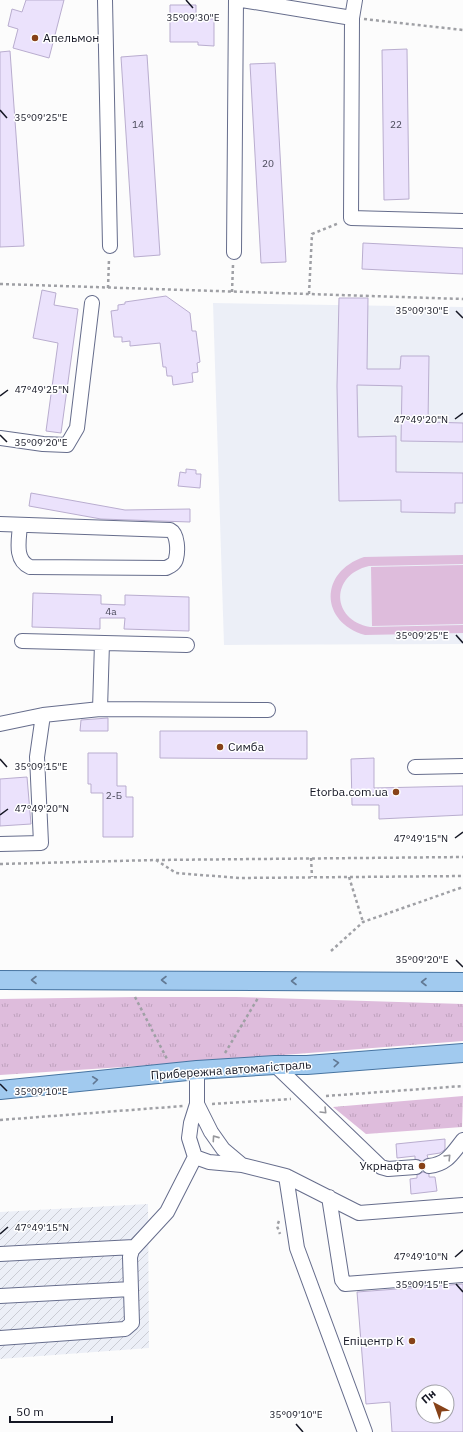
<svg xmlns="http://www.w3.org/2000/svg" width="463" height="1432" font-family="'IBM Plex Sans',sans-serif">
<defs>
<pattern id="industrial-furrows" width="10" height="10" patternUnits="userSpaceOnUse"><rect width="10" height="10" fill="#eceff7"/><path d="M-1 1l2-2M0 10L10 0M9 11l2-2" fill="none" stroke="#caccd4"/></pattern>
<pattern id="grass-tufts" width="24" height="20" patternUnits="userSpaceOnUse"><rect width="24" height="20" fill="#debcdc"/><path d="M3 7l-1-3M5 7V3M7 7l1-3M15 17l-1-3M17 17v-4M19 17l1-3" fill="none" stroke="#bea1bd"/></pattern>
</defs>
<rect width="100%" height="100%" fill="#fcfcfc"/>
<!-- built -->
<path fill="#eceff7" d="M213,303l250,4v337l-239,1z"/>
<!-- industrial -->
<path fill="url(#industrial-furrows)" d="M148,1204l1,144 -149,11v-147z"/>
<!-- grass -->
<path fill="url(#grass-tufts)" d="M135,997h101l227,7v37l-294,23 -169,11v-76z
M463,1096l-1,31 -96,7 -33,-27z"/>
<!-- park -->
<path fill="#debcdc" d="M463,555v9l-94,2c-39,9 -38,54 1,61l93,-2v8l-98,2c-45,-13 -46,-63 -1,-78z
M463,565v59l-91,2 -1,-59z"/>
<!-- building -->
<path fill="#ebe2fc" stroke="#b9adcf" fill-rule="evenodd" d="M26,0h38l-15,58 -36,-10 5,-19 -10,-3 4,-17 10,3z
M170,5h26v14h18v27l-16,-1v-3h-28z
M407,49l2,150 -25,1 -2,-150z
M10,51l14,195 -24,1v-195z
M147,55l13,200 -26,2 -13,-200z
M275,63l11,199 -25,1 -11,-199z
M363,243l100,5v26l-101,-5z
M42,290l14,3 -2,12 24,4 -17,124 -15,-2 12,-88 -25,-5z
M166,296l24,17 2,18h4l4,31 -3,1 1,9 -6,1 1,9 -20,3 -1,-9h-5l-1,-9h-3l-3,-24 -30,3v-5l-8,1v-5h-8l-3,-26 7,-1v-5l7,-1v-2z
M339,298h29l-1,71h33l1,-13h28l-1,66 35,1v19l-62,-1 1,-55 -45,-1 1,52 38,-1v36l67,1v30h-8v10l-54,-1v-12l-62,1 -2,-115z
M186,469l10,1v4h5l-1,14 -22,-2 2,-14 6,1z
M31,493l94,17 65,-1v13l-89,-3 -72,-13z
M33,593l68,2v9l24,1v-10l64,2v34l-65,-2 1,-11h-25v11l-68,-2z
M108,718v13h-28l1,-11z
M160,731h147v28l-147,-1z
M88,753h29v33h9v11h7v40h-30v-44h-12v-9h-3z
M374,758v30l89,-2v29l-84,4v-14h-27l-1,-46z
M27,777l4,47 -31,2v-47z
M445,1139v10l-2,2 -3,2 -13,2 1,3 -6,3 -7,-2v-3l-18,2 -1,-14z
M423,1172l6,2v3h6l2,14 -26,3 -1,-15 7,-1v-3z
M463,1284v148h-71l-2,-30 -24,2 -9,-112zM423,1392h24v24h-24z"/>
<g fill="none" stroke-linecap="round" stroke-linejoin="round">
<defs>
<path id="minor" d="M105,0l5,246
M242,0l110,18
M355,0l-3,18 -1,200 112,3
M234,252l2,-252
M0,438l43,6 24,1 10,-17 15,-125
M0,524l170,6c8,4 8,21 6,29 -1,5 -6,7 -10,9l-136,-1c-16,-7 -11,-27 -10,-42
M22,641l165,4
M100,709l168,1
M0,724l43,-9 57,-6 2,-66
M415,767l48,-1
M0,844l41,-1 -4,-86 6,-42
M275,1065l106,102 7,2 28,-2
M197,1104l14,28 12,17 19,16
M195,1157l14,5 33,3 44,11 11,72 68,184
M429,1166c18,-2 23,-12 34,-26
M286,1176l73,37 104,-8
M329,1197l13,83 3,4 118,-9
M0,1254l134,-7
M0,1296l131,-7
M0,1338l125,-9 7,-6 -2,-66 2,-7 35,-38 28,-55 -6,-19 2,-15 6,-19v-34"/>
<path id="major" d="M0,980l463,2
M0,1090l197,-20 78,-5h32l156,-12"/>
</defs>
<!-- minor casing -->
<use href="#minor" stroke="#666d8c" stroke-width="16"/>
<!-- major casing -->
<use href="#major" stroke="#4774a1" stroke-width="20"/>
<!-- path -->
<path stroke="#9fa0a5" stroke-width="2.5" stroke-dasharray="3 3" stroke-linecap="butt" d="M364,19l99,11
M0,284l463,15
M108,288l1,-29
M232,292l1,-27
M309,294l3,-60 27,-11
M311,858l1,19
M156,860l20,13 63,5 224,-2
M0,864l156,-4 307,-3
M349,877l14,45
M331,951l32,-29 100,-35
M135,997l32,62
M225,1053l33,-55
M326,1096l137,-10
M212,1104l79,-5
M0,1120l183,-14
M279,1221l-2,5 3,8"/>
<!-- minor -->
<use href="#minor" stroke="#fff" stroke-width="14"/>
<!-- major -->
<use href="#major" stroke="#a1caef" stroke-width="18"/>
</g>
<!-- one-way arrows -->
<defs><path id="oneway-chevron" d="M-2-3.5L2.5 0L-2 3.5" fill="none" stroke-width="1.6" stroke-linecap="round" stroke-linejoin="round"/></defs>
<g stroke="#627994">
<use href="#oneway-chevron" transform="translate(34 980) rotate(180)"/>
<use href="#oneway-chevron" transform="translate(164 980) rotate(180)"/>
<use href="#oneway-chevron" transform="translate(294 981) rotate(-180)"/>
<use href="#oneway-chevron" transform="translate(424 982) rotate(-180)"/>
<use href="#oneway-chevron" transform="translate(336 1063) rotate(-5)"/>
<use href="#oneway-chevron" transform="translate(95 1080) rotate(-6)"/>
</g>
<g stroke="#96979c">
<use href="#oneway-chevron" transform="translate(324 1111) rotate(45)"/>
<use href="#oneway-chevron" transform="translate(215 1138) rotate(-125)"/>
<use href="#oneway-chevron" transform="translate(448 1157) rotate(-46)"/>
</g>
<!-- ticks -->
<path fill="none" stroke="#151724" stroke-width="1.5" d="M186,0l7,8M0,110l7,8M456,311l7,7M0,396l8,-6M455,419l8,-6M0,435l7,7M456,635l7,8M0,759l7,8M0,815l8,-6M455,838l8,-6M456,960l7,7M0,1084l7,7M0,1234l8,-7M455,1257l8,-7M456,1284l7,8M296,1424l7,8"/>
<!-- markers -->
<g fill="#874218" stroke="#fff" stroke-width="1.5">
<circle cx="35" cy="38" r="4"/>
<circle cx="220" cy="747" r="4"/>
<circle cx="396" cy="792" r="4"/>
<circle cx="422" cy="1166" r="4"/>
<circle cx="412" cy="1341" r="4"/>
</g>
<g text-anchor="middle" stroke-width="3" stroke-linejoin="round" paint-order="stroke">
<!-- number labels -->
<g font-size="10" fill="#4a4a5a">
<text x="138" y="128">14</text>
<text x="396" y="128">22</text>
<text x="268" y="167">20</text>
<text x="111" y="615">4а</text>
<text x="114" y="799">2-Б</text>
</g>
<!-- poi labels -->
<g font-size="12" fill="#151724" stroke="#fff" text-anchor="end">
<text x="43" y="42" text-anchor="start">Апельмон</text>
<text x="228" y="751" text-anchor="start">Симба</text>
<text x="388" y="796">Etorba.com.ua</text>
<text x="414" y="1170">Укрнафта</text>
<text x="404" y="1345">Епіцентр К</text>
</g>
<!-- street labels -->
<g font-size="12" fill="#151724" stroke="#fff">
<text transform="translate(231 1070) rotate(-4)" y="4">Прибережна автомагістраль</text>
</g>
</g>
<g font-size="10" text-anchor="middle" fill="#151724" stroke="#fff" stroke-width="3" stroke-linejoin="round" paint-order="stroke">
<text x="193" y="21">35°09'30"E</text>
<text x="41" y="121">35°09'25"E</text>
<text x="422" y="314">35°09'30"E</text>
<text x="42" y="393">47°49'25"N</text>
<text x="421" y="423">47°49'20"N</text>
<text x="41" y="446">35°09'20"E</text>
<text x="422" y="639">35°09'25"E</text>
<text x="41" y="770">35°09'15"E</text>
<text x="42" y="812">47°49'20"N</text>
<text x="421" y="842">47°49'15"N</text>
<text x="422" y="963">35°09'20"E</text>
<text x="41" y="1095">35°09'10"E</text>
<text x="42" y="1231">47°49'15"N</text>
<text x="421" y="1260">47°49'10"N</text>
<text x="422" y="1288">35°09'15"E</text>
<text x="296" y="1418">35°09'10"E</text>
</g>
<!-- north arrow -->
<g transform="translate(435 1404) rotate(319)"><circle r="19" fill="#ffffff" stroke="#a1a2a7"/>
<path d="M0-3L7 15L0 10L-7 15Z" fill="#874218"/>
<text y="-6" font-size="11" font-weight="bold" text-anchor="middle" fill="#151724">Пн</text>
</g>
<!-- scale -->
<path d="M10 1416v6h102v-6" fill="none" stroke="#151724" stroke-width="2"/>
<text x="16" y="1416" font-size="12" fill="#151724" stroke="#ffffff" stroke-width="3" paint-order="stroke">50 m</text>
</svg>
